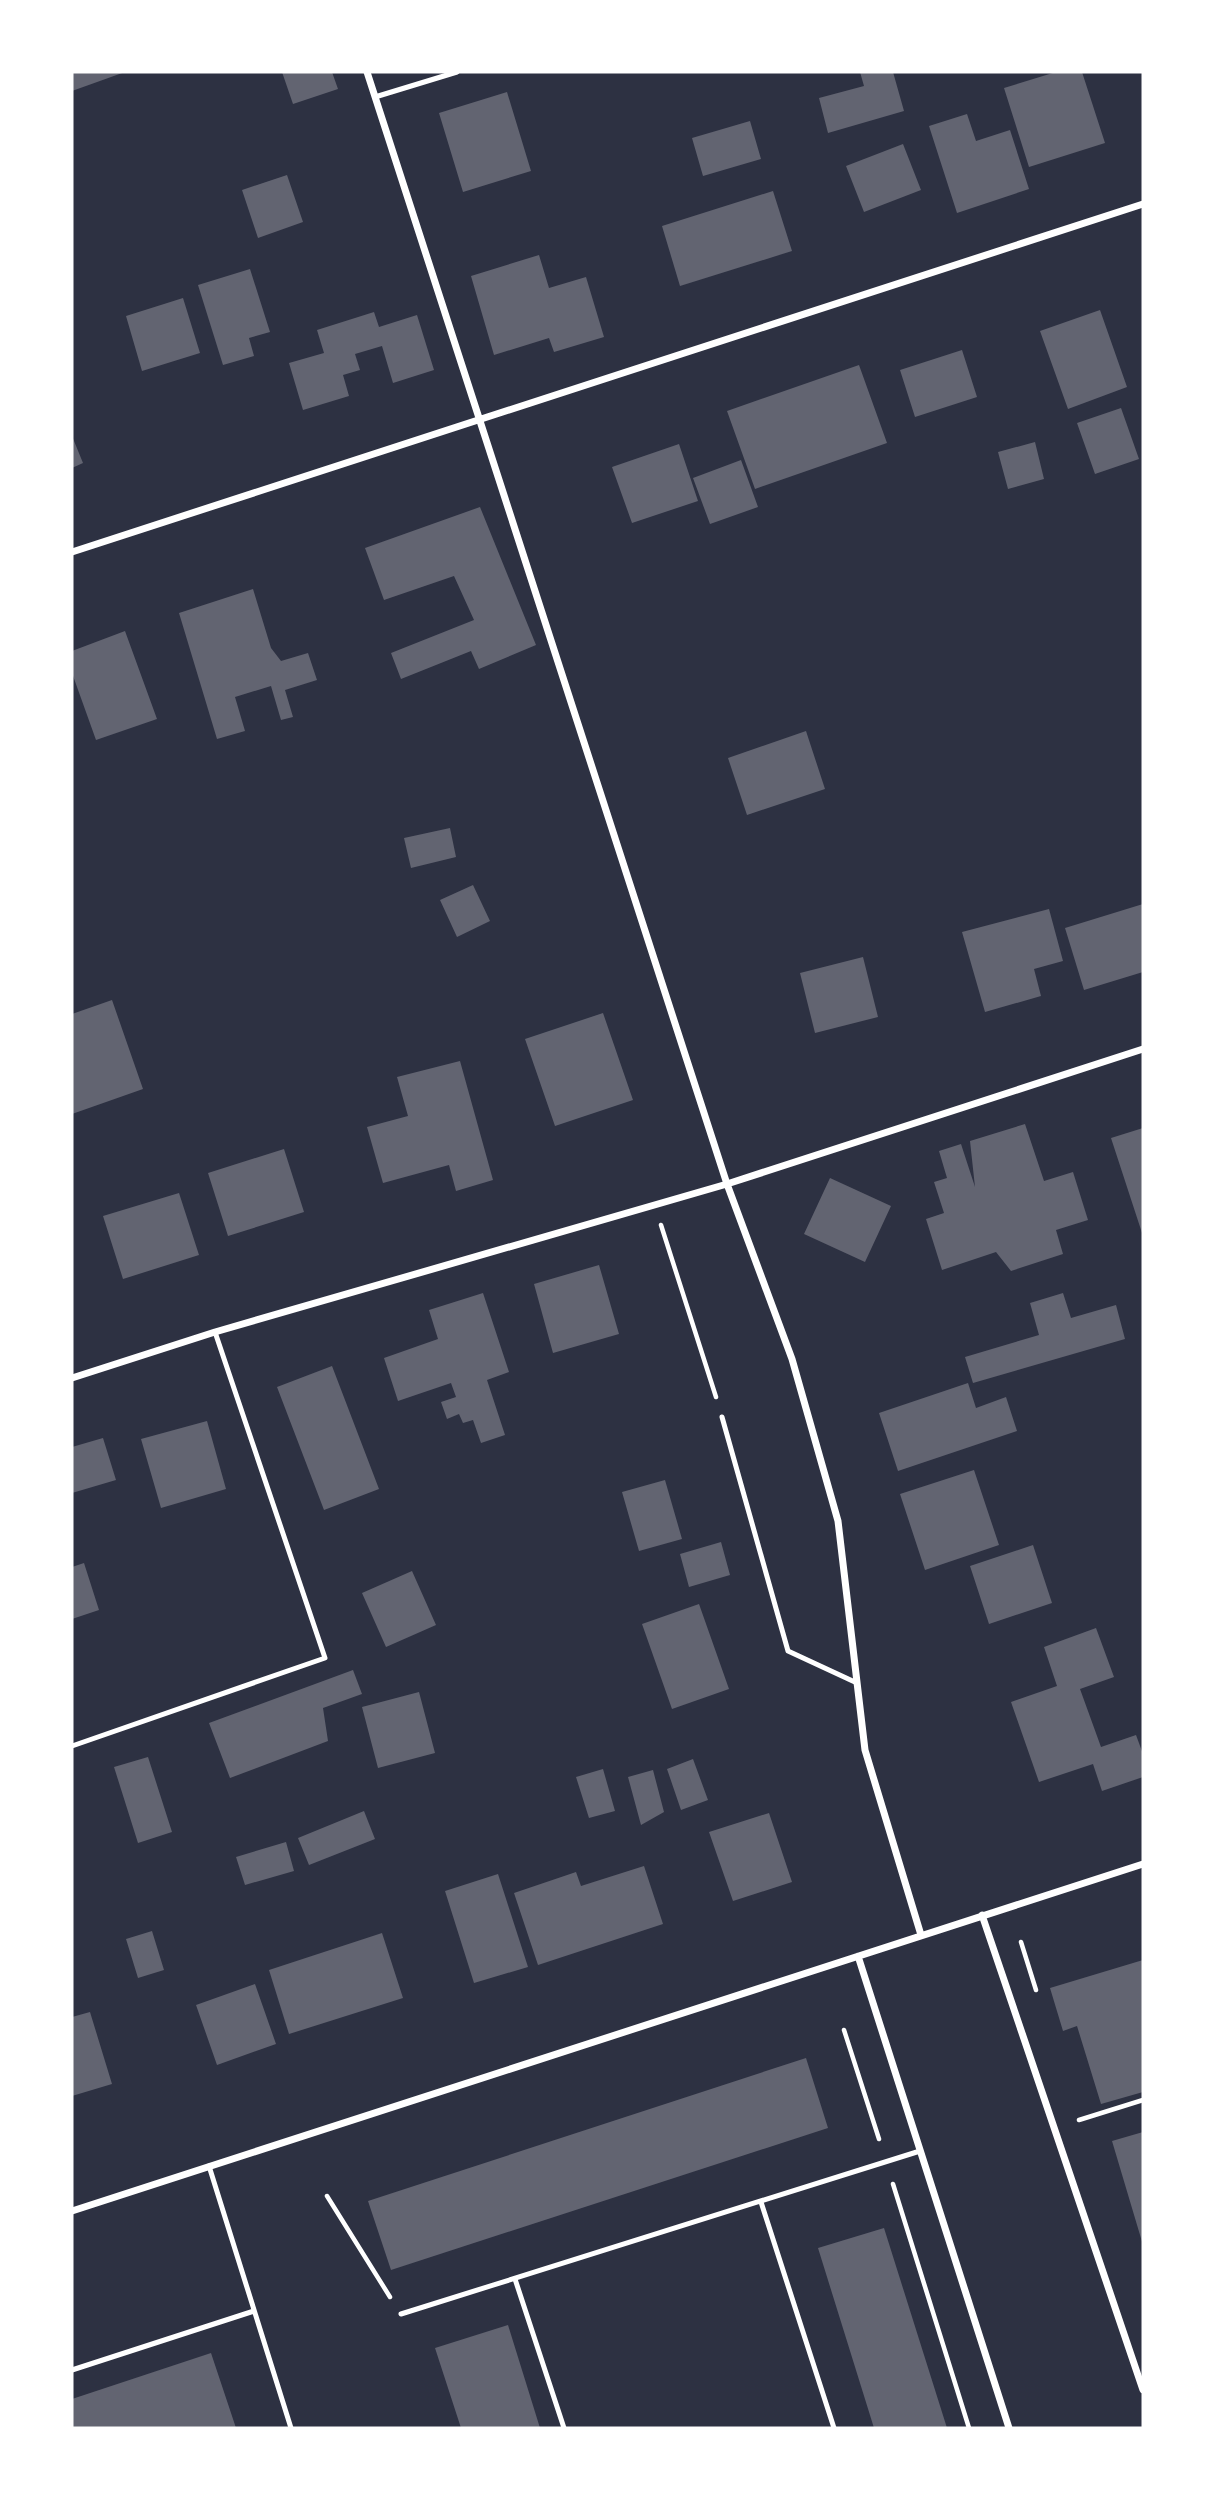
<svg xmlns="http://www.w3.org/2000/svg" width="1215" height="2500" font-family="Lato,sans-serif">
<rect width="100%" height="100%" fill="#2d3142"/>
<!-- building -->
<path fill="#626471" d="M72,72h53l-53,19z
M282,72h50l6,17 -45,15z
M860,72h33l11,39 -76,22 -9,-35 45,-12z
M1056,72h26l23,71 -76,24 -25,-79z
M507,92l24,79 -68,21 -24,-79z
M967,114l9,27 34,-11 19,59 -72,24 -28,-87z
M750,121l11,38 -58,17 -11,-38z
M903,144l18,46 -57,22 -18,-46z
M287,175l16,47 -45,16 -16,-48z
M773,191l19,60 -112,35 -18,-60z
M539,255l10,33 37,-11 18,60 -50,15 -5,-14 -55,17 -23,-79z
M250,269l20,63 -21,6 5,18 -31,9 -25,-80z
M183,298l17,55 -58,18 -16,-55z
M1100,310l27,77 -59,22 -28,-78z
M374,312l5,15 38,-12 17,55 -41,13 -11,-37 -27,8 5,16 -17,5 6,21 -46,14 -14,-47 35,-10 -7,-23z
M962,350l15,47 -62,20 -15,-47z
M859,365l28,78 -132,46 -28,-78z
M1121,408l18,51 -44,15 -18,-51z
M72,436l11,27 -11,5z
M1035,442l9,37 -36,10 -10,-37z
M679,444l19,57 -66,22 -20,-56z
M741,460l17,47 -48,17 -17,-46z
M480,507l56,138 -57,24 -8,-18 -70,28 -10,-26 83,-33 -20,-44 -70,24 -19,-52z
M253,589l18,59 10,13 27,-8 9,27 -32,10 8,27 -12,3 -10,-34 -36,11 10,34 -28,8 -38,-126z
M125,631l32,88 -61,21 -24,-67v-22z
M806,731l19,58 -78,26 -19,-57z
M450,828l6,29 -45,11 -7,-30z
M473,885l17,36 -33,16 -17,-37z
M1143,904v68l-59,18 -19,-62z
M1049,909l14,52 -29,8 7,27 -56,16 -23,-80z
M863,957l15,60 -63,16 -15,-60z
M112,1000l31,89 -71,25v-100z
M603,1013l30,87 -78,26 -30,-87z
M460,1061l33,119 -37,11 -7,-26 -66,18 -16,-56 41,-11 -11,-39z
M1025,1124l19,57 29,-9 15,48 -32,10 7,24 -52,17 -15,-19 -54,18 -16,-51 18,-6 -10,-31 13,-4 -8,-27 22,-7 14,43 -5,-46z
M1143,1128v108l-32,-98z
M284,1149l20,63 -76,24 -20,-63z
M830,1178l61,28 -26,56 -61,-28z
M179,1193l20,62 -76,24 -20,-63z
M599,1265l20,69 -66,19 -19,-69z
M483,1293l26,79 -22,8 18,55 -24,8 -8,-23 -10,3 -4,-9 -12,5 -6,-17 15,-5 -5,-14 -53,18 -14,-43 54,-19 -9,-29z
M1063,1293l8,25 45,-13 9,34 -152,44 -8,-26 74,-22 -9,-32z
M332,1366l47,123 -55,21 -47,-123z
M968,1383l8,25 30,-11 11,34 -119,40 -19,-58z
M207,1421l19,68 -65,19 -20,-69z
M103,1438l13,42 -44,13v-46z
M974,1470l25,75 -74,25 -25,-76z
M665,1480l17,59 -43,12 -17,-59z
M721,1542l9,33 -41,12 -9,-33z
M1033,1545l19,58 -63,21 -19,-58z
M84,1563l15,47 -27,9v-52z
M412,1571l24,54 -50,22 -24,-54z
M699,1604l30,85 -57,20 -30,-85z
M1096,1628l18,49 -34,12 21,58 35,-12 7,19v23l-41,14 -9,-27 -54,18 -28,-80 46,-16 -13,-39z
M353,1670l9,24 -39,14 5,33 -98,37 -21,-55z
M419,1692l16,61 -57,15 -16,-61z
M148,1757l24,75 -34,11 -24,-76z
M693,1759l15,41 -27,10 -14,-41z
M603,1769l12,42 -26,7 -13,-41z
M653,1770l11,42 -23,13 -13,-48z
M364,1811l11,28 -66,26 -11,-27z
M769,1813l23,69 -59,19 -24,-69z
M286,1842l8,29 -49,14 -9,-28z
M644,1866l19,58 -125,41 -24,-72 62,-21 5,14z
M498,1874l30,93 -54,16 -29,-92z
M152,1931l12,39 -26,8 -12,-39z
M382,1933l21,65 -114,36 -20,-64z
M1143,1960v132l-42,12 -24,-78 -14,5 -13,-43z
M255,1984l21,60 -59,21 -21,-60z
M90,2012l22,72 -40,12v-79z
M806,2058l22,70 -437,142 -23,-69z
M1143,2132v113l-31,-104z
M884,2228l63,200h-73l-56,-180z
M508,2325l32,103h-79l-26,-80z
M211,2353l25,75h-164v-29z"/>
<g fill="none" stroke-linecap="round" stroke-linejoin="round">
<!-- path -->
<path stroke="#fff" stroke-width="4.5" d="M661,1225l55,172
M1021,1942l15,48
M844,2030l35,109
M1079,2120l64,-20
M893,2184l76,244
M327,2196l63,101"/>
<!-- service -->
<path stroke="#fff" stroke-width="5" d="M375,97l82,-25
M722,1417l66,234 69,32
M72,1746l253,-88 -110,-326
M209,2166l82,262
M761,2202l73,226
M515,2279l49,149
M401,2314l519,-163
M72,2370l182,-59"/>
<!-- minor -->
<path stroke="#fff" stroke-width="7" d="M367,72l360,1112 65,175 46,162 27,229 56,185
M72,552l1071,-348
M72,1378l143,-46 512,-148 416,-135
M982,1915l161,475
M858,1956l151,472
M72,2211l1071,-347"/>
</g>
<!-- border -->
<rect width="1215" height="2500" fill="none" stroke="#ffffff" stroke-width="147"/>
</svg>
